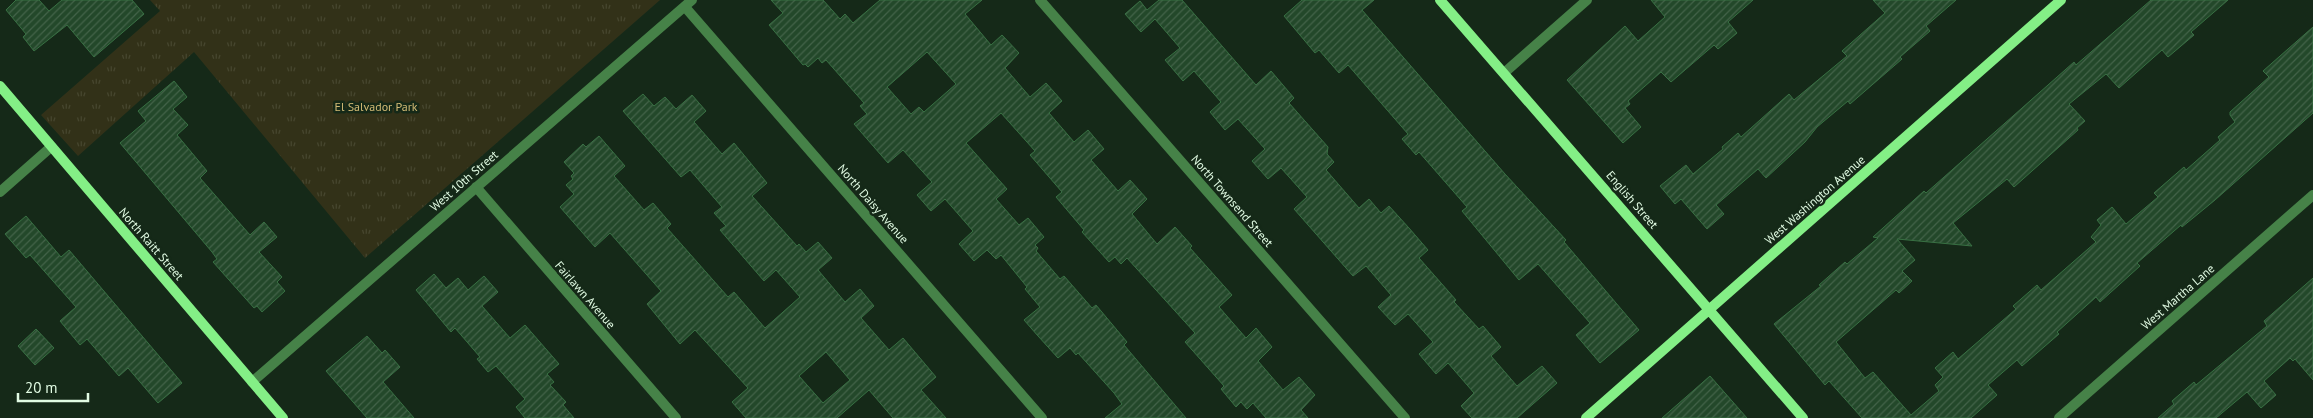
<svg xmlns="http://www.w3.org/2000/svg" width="2313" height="418" font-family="'PT Sans',sans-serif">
<defs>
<pattern id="park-tufts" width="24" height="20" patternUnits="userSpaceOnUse" patternTransform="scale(1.25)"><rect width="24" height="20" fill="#323118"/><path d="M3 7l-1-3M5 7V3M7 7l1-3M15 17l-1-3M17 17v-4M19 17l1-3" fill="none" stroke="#46462e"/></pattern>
<pattern id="building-hatch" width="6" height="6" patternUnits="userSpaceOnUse" patternTransform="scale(1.25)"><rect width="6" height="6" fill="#23482a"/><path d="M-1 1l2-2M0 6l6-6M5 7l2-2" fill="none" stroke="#436349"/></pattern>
</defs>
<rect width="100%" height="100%" fill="#152918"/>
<!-- park -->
<path fill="url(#park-tufts)" d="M150,0h510l-295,258 -171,-206 -116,104 -37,-41 119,-104z"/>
<!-- building -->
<path fill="url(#building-hatch)" stroke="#387043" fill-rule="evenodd" d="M16,0h23l10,11 13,-11h70l12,14 -50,43 -27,-32 -33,26 -11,-14 3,-3 -20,-24z
M771,0h52l17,19 5,-5 8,9 27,-23h102l-17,14 26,31 11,-10 17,18 -14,15 25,29 16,-14 16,18 -13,12 25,29 14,-12 16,19 -13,11 27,31 12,-11 17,19 -15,15 25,30 18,-17 17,19 -2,2 42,47 -13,12 27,31 10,-10 16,19 -14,14 25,29 16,-13 16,18 -14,15 7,8h-42l-13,-15 -6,6 -6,-7 -5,5 -15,-18 3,-3 -39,-44 10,-9 -68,-75 -6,6 -6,-7 -6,5 -27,-30 2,-2 -28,-33 6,-5 -32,-37 5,-4 -34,-38 -35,30 41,46 -11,10 23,26 9,-7 16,19 -9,8 3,3 -2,3 24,28 4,-3 28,32 4,-3 31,37 -3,3 62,73h-81l17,-14 -8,-11 -36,-40 -2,2 -6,-7 -12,10 -20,-22 -14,-16 16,-13 -15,-18 2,-2 -26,-32 -5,4 -9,-9 -13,11 -15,-17 14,-13 -28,-32 -14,12 -14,-16 15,-13 -29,-32 -15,13 -14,-16 -20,-23 13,-10 -7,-8 4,-3 -38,-43 -4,3 -4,-5 -10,9 -3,-3 -2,1 -34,-40 14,-12zM927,52l29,32 -32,28 -5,-5 -8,7 -24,-27z
M1159,0h23l74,85 15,-14 23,27 -5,5 39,44 -1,7 7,8 -8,8 33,38 10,-9 12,14 8,-7 20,22 19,22 -9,8 37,42 -2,2 25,27 4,-3 18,21 -10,9 26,30 25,-20 15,17 -40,35h-45l-11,-12 13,-13 -26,-30 -12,11 -17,-20 14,-12 -25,-28 -13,11 -17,-18 13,-12 -25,-29 -13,10 -59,-67 13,-12 -26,-29 -13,11 -16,-18 13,-12 -27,-30 -13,11 -15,-18 11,-10 -27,-31 -11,10 -18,-21 15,-12 -25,-29 -14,13 -16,-18 15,-13 7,9z
M1302,0h72l-12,10 143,164 61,66 -2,2 75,88 -39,33 -24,-28 14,-12 -52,-59 -19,16 -57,-69 5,-4 -48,-55 -3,3 -14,-16 6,-5 -60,-69 -9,8 -20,-23 -4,3 -31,-37z
M1651,0h102l-25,22 9,11 -19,16 -4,-4 -43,37 -10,-10 -33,29 2,3 -5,4 16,19 -18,16 -56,-63 58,-54 13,15 27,-24z
M1873,0h83l-30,26 4,5 -30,26 2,2 -52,45 -2,-3 -31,26 -12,15 -39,36 -8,-9 -42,36 8,9 -17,15 -26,-30 -6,5 -15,-18 26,-21 7,9 30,-25 -1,-2 16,-14 3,4 48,-43 5,6 53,-44 -5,-5 43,-38z
M2151,0h77l-37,32 3,3 -26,22 -6,-7 -43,38 -13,-14 -37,30 16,17 -8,7 1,2 -64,57 -7,-8 -54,44 19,23 -75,-7 18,21 -13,11 10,10 -13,12 -3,-3 -60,52 29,36 8,-6 38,43 28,-24 -4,-6 8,-8 -8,-9 18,-16 5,7 58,-50 -3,-3 24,-21 4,5 55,-48 -5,-5 10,-12 -4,-5 15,-13 14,17 32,-27 -4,-4 30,-26 2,3 34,-30 -2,-3 17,-15 -5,-7v-3l39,-35 -6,-6 50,-44v86l-98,87 -33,27 -1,-2 -44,38 3,3 -40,36 -4,-5 -39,35 2,2 -37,32 -5,-6 -29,25 9,10 -26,23h-109l-33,-37 -4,4 -51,-61 47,-38 -2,-1 26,-23 2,2 31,-26 -5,-1 51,-46 2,2 148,-131 2,3z
M174,81l13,16 -14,12 15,16 -11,10 30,36 -7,7 50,57 14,-13 13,15 -18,15 23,25 -5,5 8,9 -23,21 -5,-6 -3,2 -41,-46 4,-3 -5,-7 -92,-109 26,-22 -8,-10z
M643,94l11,12 11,-9 11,12 16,-14 14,16 -12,11 28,32 12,-11 33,40 -15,13 45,50 2,-2 7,8 12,-10 14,16 -14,12 27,32 15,-13 14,17 -13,12 28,32 14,-12 33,39 -15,13 25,28h-53l-24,-28 -32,28h-91l-14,-16 16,-14 -53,-58 -15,14 -33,-40 14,-13 -51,-58 -15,14 -35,-40 14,-13 -8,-9 7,-6 -2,-3 3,-3 -10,-11 19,-18 3,3 13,-11 26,30 -11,10 30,34 9,-7 18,21 -4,4 61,69 6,-5 31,36 35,-31 -24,-27 -12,11 -44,-51 6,-4 -12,-13 8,-6 -32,-37 -9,7 -58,-66zM826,352l24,28 -27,23 -24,-27z
M26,216l35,41 8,-7 113,133 -24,20 -30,-35 -9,8 -32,-37 -7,6 -20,-24 16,-14 -46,-52 -4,3 -21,-24z
M434,274l12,14 12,-10 10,12 16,-14 14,16 -16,14 28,32 15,-13 34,39 -12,10 7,8 -4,3 16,17 -3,3 11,13h-49l-9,-11 9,-8 -29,-33 -8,6 -11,-13 3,-2 -25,-29 -4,4 -35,-42z
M2313,278v102l-18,-21 -2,2 -3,-3 -26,23 12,14 -15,13 -14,-16 -31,26h-58l16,-14 -2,-3 22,-19 2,3 71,-59 -3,-5z
M36,329l18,19 -19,17 -17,-19z
M367,336l15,17 3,-3 15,17 -17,15 31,36h-47l-41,-47z
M1710,376l37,42h-85z"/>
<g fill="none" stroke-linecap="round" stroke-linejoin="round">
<!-- street -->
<path stroke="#468248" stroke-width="10" d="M1040,0l365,418
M685,7l357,411
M1504,73l83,-73
M476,187l200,231
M0,192l51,-45
M252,382l440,-382
M2059,418l254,-223"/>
<!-- secondary -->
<path stroke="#84ef86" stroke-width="10" d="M1440,0l363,418
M0,86l283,332
M1586,418l475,-418"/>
</g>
<g text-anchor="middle" stroke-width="5" stroke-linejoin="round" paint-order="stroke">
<!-- park labels -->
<g font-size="12" fill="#d3bb75" stroke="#152918">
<text x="376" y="111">El Salvador Park</text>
</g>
<!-- street labels -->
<g font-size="12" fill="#e1fbe3" stroke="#152918">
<text transform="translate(464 181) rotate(-41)" y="4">West 10th Street</text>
<text transform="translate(1632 200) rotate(49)" y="4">English Street</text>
<text transform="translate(1815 200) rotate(-41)" y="4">West Washington Avenue</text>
<text transform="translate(1232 201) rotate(49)" y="4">North Townsend Street</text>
<text transform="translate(873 204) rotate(49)" y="4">North Daisy Avenue</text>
<text transform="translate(151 244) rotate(49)" y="4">North Raitt Street</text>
<text transform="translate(585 295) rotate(49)" y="4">Fairlawn Avenue</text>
<text transform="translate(2178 297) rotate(-41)" y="4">West Martha Lane</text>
</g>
</g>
<!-- scale -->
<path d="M18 393v8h70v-8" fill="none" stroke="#e1fbe3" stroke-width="2.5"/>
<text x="25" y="393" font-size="15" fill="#e1fbe3" stroke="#152918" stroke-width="4" paint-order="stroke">20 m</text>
</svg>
